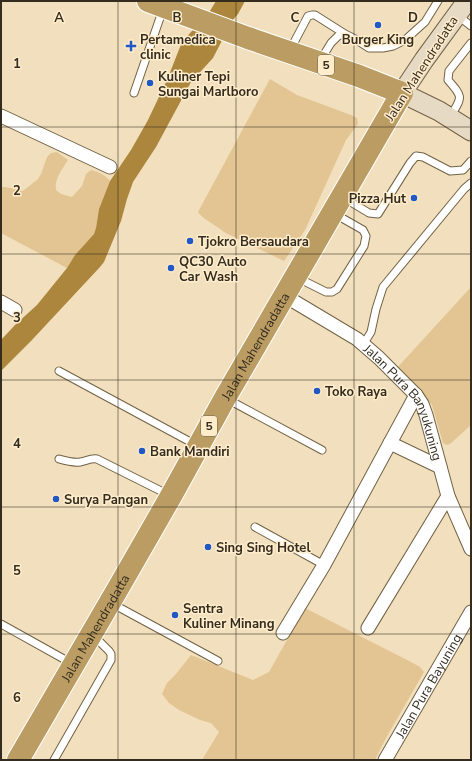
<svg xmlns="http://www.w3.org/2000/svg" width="472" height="761" font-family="'Nunito Sans',sans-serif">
<rect width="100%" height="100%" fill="#f1dfbd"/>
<!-- green -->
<path fill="#e2c592" d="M270,79l27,16 54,20 6,3 1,6 -12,16 -41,90 -21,31 -60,-29c-9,-8 -18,-10 -26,-20z
M57,152l11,8c-6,10 -14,19 -12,30l5,4 11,3 10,-11 4,-12 5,-4c7,2 15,5 19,11l-11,28 -3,19 -2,6 -19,21 -8,13 -66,-35v-46h4l18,4 15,-12 3,-5 6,-17 4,-4z
M471,287v138l-21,19 -3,1 -4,-2 -11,-38 -35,-37z
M305,608l104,53 11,6 4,5 -38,66 -11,22h-173l17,-28 -8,-9 -11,-3 -21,-10 -10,-7 -7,-9 5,-11 9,-9 15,-19 62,25 16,-8z"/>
<!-- water -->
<path fill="#ac863c" d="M216,1h29l-7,13 -6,7 -19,37 -22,24 -35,65 -23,35 -6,17 -6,22 -17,41 -4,5 -69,74 -30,30v-31l14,-15 22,-20 30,-37 8,-13 19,-21 2,-6 3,-19 11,-28 21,-31 17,-30 19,-40 15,-38 28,-31z"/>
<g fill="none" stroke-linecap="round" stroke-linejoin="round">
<defs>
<path id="service" d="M457,15l14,11
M290,50l18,-34 4,-1h3l30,19
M320,61l11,-18 7,-7 7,-2 10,5 14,9h14l10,-2 12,-6 20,-18 13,-21
M134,93l29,-84
M450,117c12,-20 14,-19 -2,-37l1,-9 22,-28
M344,198l25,15 9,1 32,-51 6,-7 7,1 27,14 13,-1 8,-9
M298,278l28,14h6l5,-3 5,-8 22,-35 2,-10 -3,-6 -28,-16
M363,345l8,-13 5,-23 7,-22 81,-98 7,-6
M59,371l137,74
M227,399l95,51
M59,459c7,2 14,4 21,3 6,-1 11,-4 17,-3l72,36
M255,527l69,38
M111,603l107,58
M1,624l70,39
M54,760l57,-100v-6l-2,-3 -16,-16"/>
<g id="minor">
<path d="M1,116l109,51"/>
<path id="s1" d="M285,296l72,43 22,19 37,37 6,9 4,11 22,81 23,53"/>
<path d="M1,302l14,8"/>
<path d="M390,443l50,24"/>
<path d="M368,628l80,-132"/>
<path d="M283,633l41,-68 92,-170"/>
<path id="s2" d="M385,760l86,-148"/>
</g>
<path id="secondary" d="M467,1l-43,59 -22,33 37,18 32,20"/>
<g id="trunk">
<path id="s3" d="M18,760l102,-175 51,-89 54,-98 177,-305 -43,-17 -111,-38 -100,-37"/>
</g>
</defs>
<!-- service casing -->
<use href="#service" stroke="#726244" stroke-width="9"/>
<!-- minor casing -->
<use href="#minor" stroke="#726244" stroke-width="15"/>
<!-- secondary casing -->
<use href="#secondary" stroke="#726244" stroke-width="21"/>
<!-- trunk casing -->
<use href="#trunk" stroke="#fff" stroke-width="24"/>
<!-- service -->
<use href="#service" stroke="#fff" stroke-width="7"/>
<!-- minor -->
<use href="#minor" stroke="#fff" stroke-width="13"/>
<!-- secondary -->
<use href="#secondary" stroke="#e6dac4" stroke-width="19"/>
<!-- trunk -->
<use href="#trunk" stroke="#bb9c62" stroke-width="22"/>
</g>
<!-- grid -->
<path fill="none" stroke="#332c1f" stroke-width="1" stroke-opacity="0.55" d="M118,1v759M236,1v759M354,1v759M1,127h470M1,254h470M1,380h470M1,507h470M1,634h470"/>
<!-- markers -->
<g fill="#2058c5" stroke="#ffecca" stroke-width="1.5">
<circle cx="378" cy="25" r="4"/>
<path d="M129 40h4v4h4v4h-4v4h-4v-4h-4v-4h4z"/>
<circle cx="150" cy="83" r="4"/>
<circle cx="414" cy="198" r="4"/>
<circle cx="190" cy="241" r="4"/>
<circle cx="171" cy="268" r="4"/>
<circle cx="317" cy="391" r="4"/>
<circle cx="142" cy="451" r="4"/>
<circle cx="56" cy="499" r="4"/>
<circle cx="208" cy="547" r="4"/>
<circle cx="175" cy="615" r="4"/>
</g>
<g text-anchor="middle" stroke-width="3" stroke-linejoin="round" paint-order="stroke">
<!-- shield labels -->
<g fill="#ffecca" stroke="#706652" stroke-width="1">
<rect x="318" y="55" width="16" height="20" rx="3"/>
<rect x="201" y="416" width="16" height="20" rx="3"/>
</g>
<g font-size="12" font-weight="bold" fill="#332c1f">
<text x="326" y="69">5</text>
<text x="209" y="430">5</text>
</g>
<!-- poi labels -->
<g font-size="13" font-weight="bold" fill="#332c1f" stroke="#ffecca" text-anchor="start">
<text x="140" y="44">Pertamedica<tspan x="140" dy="15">clinic</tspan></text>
<text x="378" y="44" text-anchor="middle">Burger King</text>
<text x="158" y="81">Kuliner Tepi<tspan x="158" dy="15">Sungai Marlboro</tspan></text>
<text x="406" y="203" text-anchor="end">Pizza Hut</text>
<text x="198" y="246">Tjokro Bersaudara</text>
<text x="179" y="266">QC30 Auto<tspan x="179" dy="15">Car Wash</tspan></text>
<text x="325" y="396">Toko Raya</text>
<text x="150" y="456">Bank Mandiri</text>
<text x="64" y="504">Surya Pangan</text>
<text x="216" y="552">Sing Sing Hotel</text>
<text x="183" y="613">Sentra<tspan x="183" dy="15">Kuliner Minang</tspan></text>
</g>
<!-- street labels -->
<g font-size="13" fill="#332c1f" stroke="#ffecca">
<text transform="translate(421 68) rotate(-57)" y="5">Jalan Mahendradatta</text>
<text dy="5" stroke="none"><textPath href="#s3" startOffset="477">Jalan Mahendradatta</textPath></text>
<text dy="5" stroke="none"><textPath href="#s1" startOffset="165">Jalan Pura Banyukuning</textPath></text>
<text dy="5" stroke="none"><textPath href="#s3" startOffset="153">Jalan Mahendradatta</textPath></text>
<text dy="5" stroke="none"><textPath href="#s2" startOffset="86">Jalan Pura Bayuning</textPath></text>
</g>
</g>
<g font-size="13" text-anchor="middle" font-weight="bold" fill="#332c1f" stroke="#ffecca" stroke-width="3" stroke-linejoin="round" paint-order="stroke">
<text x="59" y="22">A</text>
<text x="177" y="22">B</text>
<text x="295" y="22">C</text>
<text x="413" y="22">D</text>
<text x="17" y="68">1</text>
<text x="17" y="195">2</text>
<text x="17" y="322">3</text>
<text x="17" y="448">4</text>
<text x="17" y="575">5</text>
<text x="17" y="702">6</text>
</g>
<!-- border -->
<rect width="472" height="761" fill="none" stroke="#332c1f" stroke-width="4"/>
</svg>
